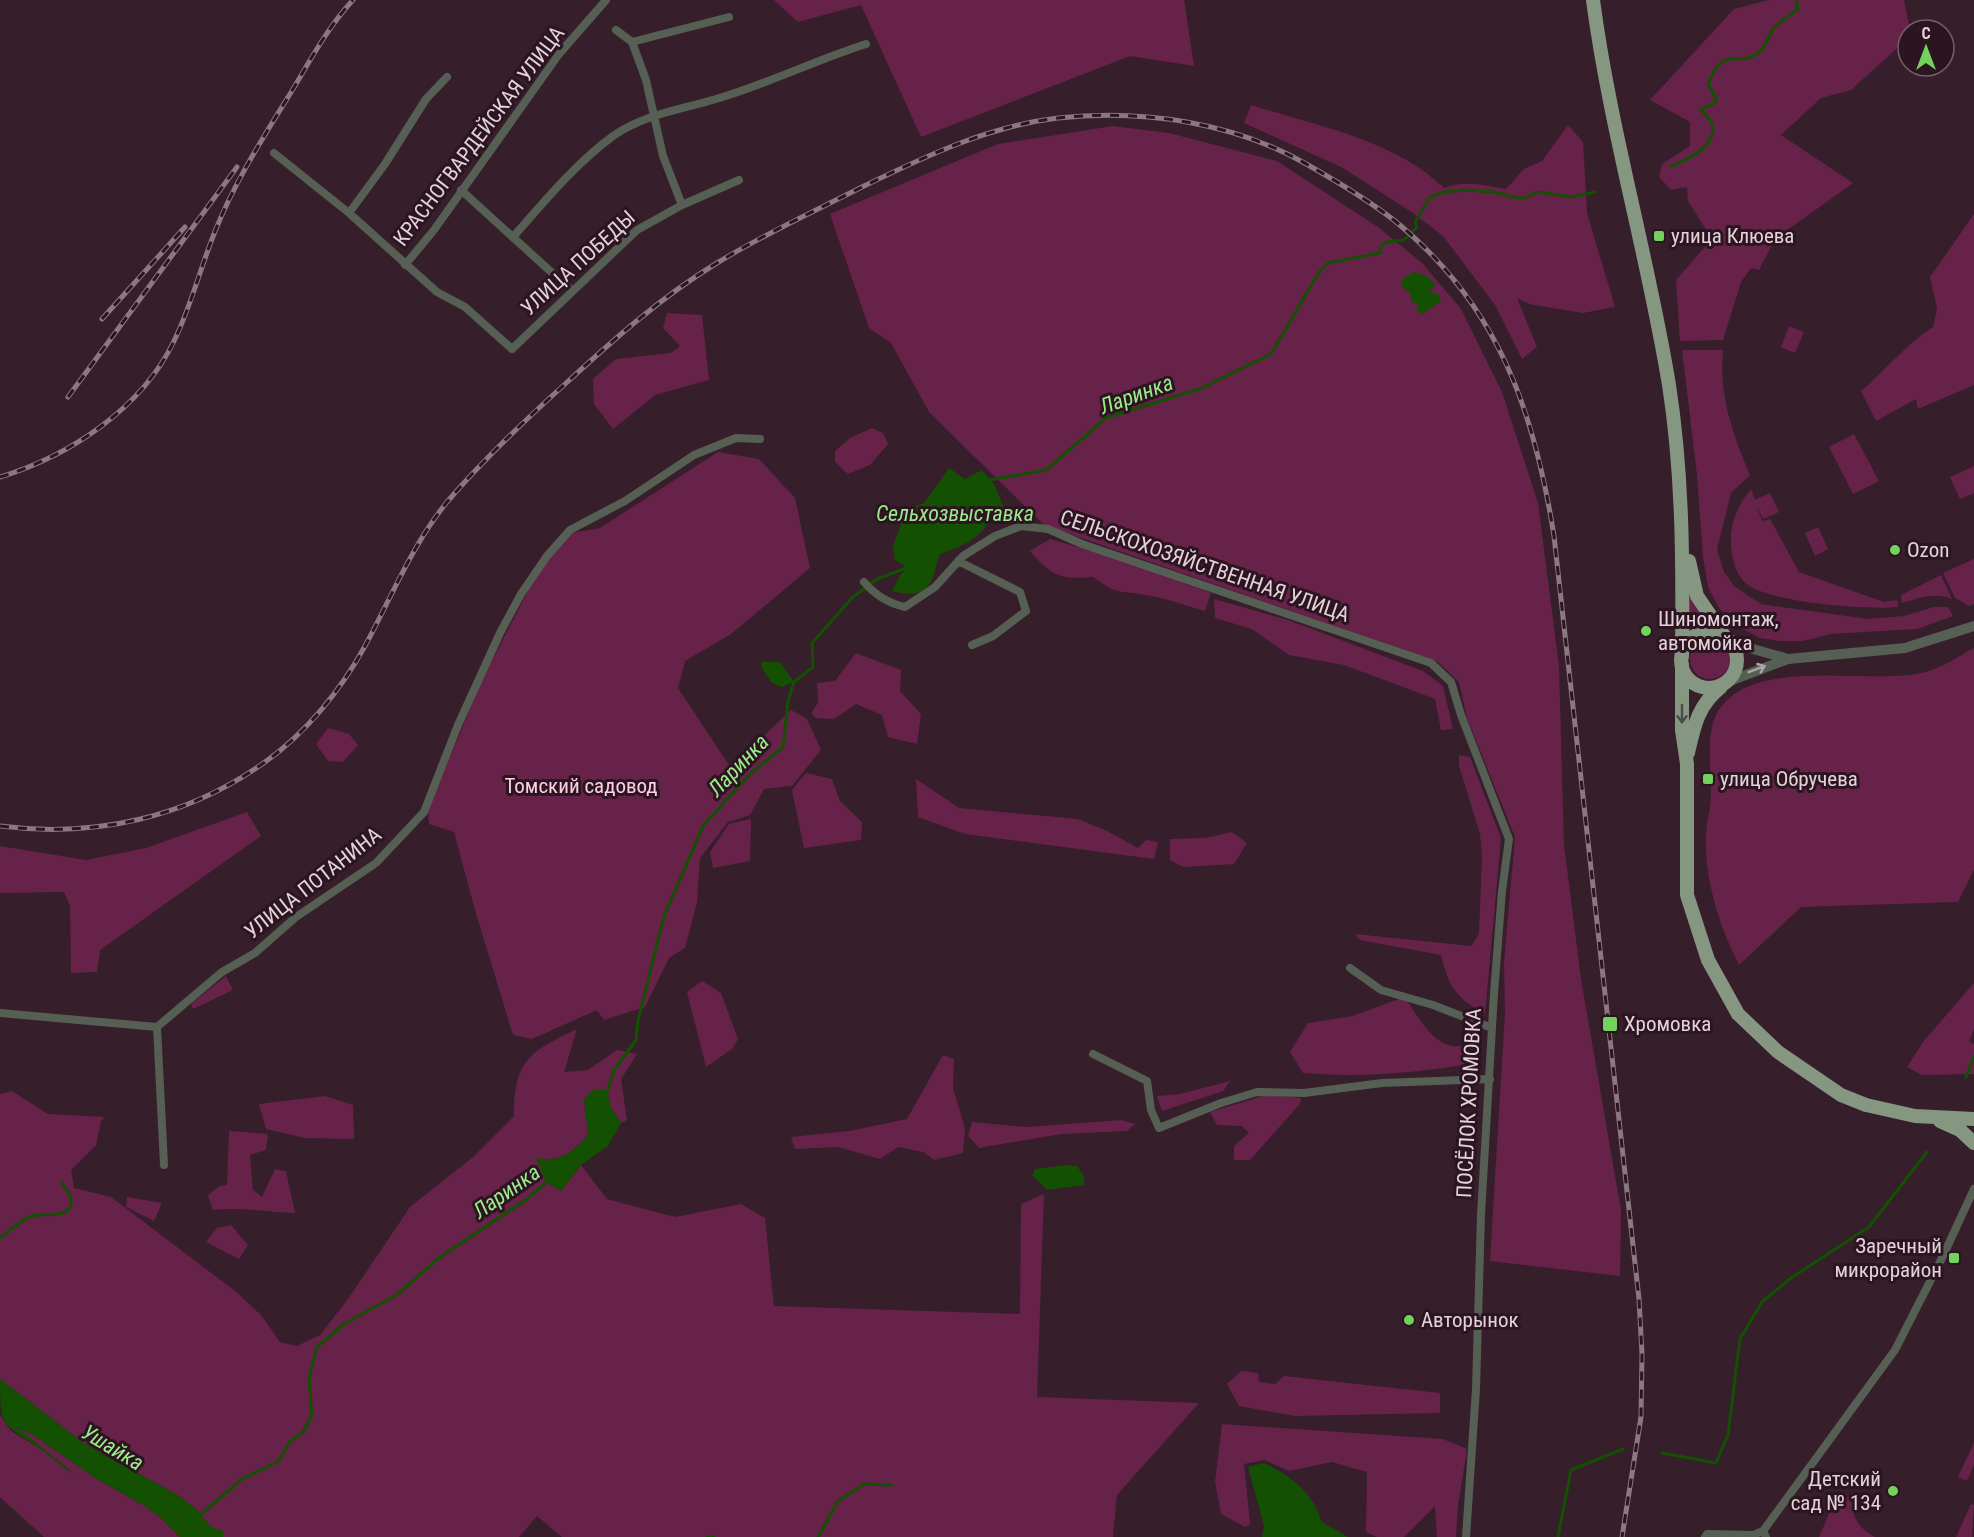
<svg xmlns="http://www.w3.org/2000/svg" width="1974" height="1537" font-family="'Roboto Condensed',sans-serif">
<rect width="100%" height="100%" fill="#361e2b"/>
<!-- green -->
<path fill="#67224a" d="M774,0h410l10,66 -64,-10 -209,81 -60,-132 -63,17z
M1769,0h135l6,30 -2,8 -57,52 -30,8 -40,37 72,48 -78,56 -16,31 -8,-2 -10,14 -18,58 -43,1 -4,-61 36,-41 -24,-38 -1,-14 -16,3 -12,-13 3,-13 28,-18v-24l-40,-22 84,-91z
M1251,105c65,21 142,34 193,83 20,-8 40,-3 62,1l18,-20 18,-8 26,-36 15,17 4,71 28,94 -32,6 -54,-9 -12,-6 20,49 -15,12 -27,-54 -52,-69 -30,-23 -70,-45 -99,-45z
M1113,126l56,7 108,28 101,66 44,36 39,46 41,83 36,111 21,163 5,179 17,134 40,231 -1,66 -130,-15 15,-248 -1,-50 11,-126 -48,-119 -8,-36 -21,-20 -394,-137 -115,-113 -38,-69 -22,-15 -39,-114 168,-70z
M1974,214v171l-56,24 -2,-10 -40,22 -15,-30c25,-21 45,-47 72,-64l4,-18 -7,-32z
M667,313l35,2 7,65 -54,15 -42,34 -19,-25 -1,-25 23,-20 55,-6 9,-7 -17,-18z
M1789,326l15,6 -9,21 -14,-6z
M1682,350h41c-4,46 9,82 27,125l-19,18 -14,56 7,23 11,15 26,17 107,15 36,-3 30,-9h14l5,9 -36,13 -87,5 -27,7h-23l-20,-3 -21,-11 -20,-19 -11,-21 -5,-30 -6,-82z
M872,428l11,5 5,11 -18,21 -22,9 -13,-12v-11l15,-13z
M1854,434l25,47 -26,13 -24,-47z
M718,452l41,7 36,39 15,70 -79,66 -46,27 -7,27 53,80 6,-6 14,-4 15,-24 25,-24 16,9 14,31 -29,36 -28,3 -14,26 -22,7 -28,36 -3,44 -12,46 -16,10 -24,49 -41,13 -7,-10 -65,29 -19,-4 -38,-125 -21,-78 -25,-8 -1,-14 54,-130 48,-93 19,-29 23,-25 28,-5z
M1974,466v27l-14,6 -10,-22z
M1751,489l11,32 8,-2 29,53 85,30 13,-2 1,7c-32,3 -125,-4 -150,-22 -13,-10 -16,-27 -17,-41 -1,-22 7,-39 20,-55z
M1770,493l9,19 -16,7 -9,-19z
M1818,527l10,22 -13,7 -10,-23z
M1050,539l71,21 90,33 -6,18c-19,-5 -39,-13 -59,-16 -28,-5 -27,1 -53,-18 -32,3 -42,-1 -63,-26z
M1974,559v45l-5,2 -14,-8 -12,-25z
M1941,575l11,24c-17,-7 -33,-1 -50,4l-1,-8z
M1688,586l8,20 12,18 -20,7z
M1214,599l74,21 135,51 20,15 10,43 -12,1 -6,-31 -91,-34 -55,-10 -37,-26 -37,-11z
M1690 659a20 20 0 1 1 40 0a20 20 0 1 1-40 0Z
M1974,648v222l-16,32 -157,5 -62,58c-20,-40 -35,-86 -33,-132 1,-13 5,-26 5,-40 0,-21 -4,-55 3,-73 25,-66 147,-36 202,-46 21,-3 40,-16 58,-26z
M856,653l45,17 -1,21 21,23 -4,30 -29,-7 -6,-22 -26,-11 -22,15 -18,-1 -5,-5 7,-10 -1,-20 18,-2z
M328,728l21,6 9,11 -15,17 -15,-1 -12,-17z
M1459,755l11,2 31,81 -16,176c-30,-17 -36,-26 -44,-59l-81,-15 -5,-6 116,12 8,-12 3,-78 -2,-22 -21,-68z
M806,773l26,6 8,22 22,21 -1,18 -57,8 -12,-58z
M916,779l43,29 119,11 29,12 31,17 8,-8 12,2 -4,17 -189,-25 -47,-17z
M247,812l14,24 -161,114 -3,22 -26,1 -1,-67 -6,-14 -64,1v-47l86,14 60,-12z
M751,819l-1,42 -37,7 -3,-16 19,-28z
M1232,832l15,11 -13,21 -51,3 -13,-7v-21l35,-1z
M226,976l7,14 -40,19 -2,-5z
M702,981l19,12 17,46 -6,10 -26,18 -19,-75z
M1974,983v46l-5,13 5,2v30l-52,1 -15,-8 16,-25z
M1404,997c16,21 33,59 64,47l4,-17 8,4 -5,32c-58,10 -114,15 -172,10l-13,-21 18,-29 45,-7z
M577,1029l-13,43 24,-2 29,-20 20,4 -16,25 6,41 -6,3 -10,-15 -4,-18 -23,9 4,36c-16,17 -27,28 -51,23l9,24 15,9 20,-26 26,34 68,18 66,-13 24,14 9,88 246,8 1,-110 23,-10 -7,203 162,6 -82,92 -4,42h-551l-25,-21 -18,21h-296v-6l-12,-4 -15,-18 -17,-13 -94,-52 -85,-65v-285l12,-3 36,23 57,3 -4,4 -5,24 -25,25 3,18 37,9 124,94 26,24 19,27 17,4 23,-11 28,-36 62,-92 63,-50 41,-41c0,-57 16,-64 63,-87z
M943,1055l11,4 -1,29 12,40 -2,25 -29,7 -11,-8 -25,-5 -18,12 -42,-12 -43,2 -4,-12 58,-6 58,-12z
M1230,1081l-7,10 -61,20 -5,-15 23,-2z
M1267,1095l34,3 -1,6 -50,56h-16v-14l15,-13 -7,-7 -25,-1 -7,-13z
M325,1096l28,9 1,34 -49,-1 -39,-9 -7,-25z
M1121,1120l14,4 -8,7 -66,3 -82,14 -11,-12 4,-14 55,5z
M229,1131l39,3 -2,16 -16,5 3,35 9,7 13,-28 11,2 9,42c-28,-1 -54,-6 -82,-3l-5,-15 12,-9 7,-1z
M127,1197l35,6 -8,18 -28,-14z
M231,1225l17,20 -9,14 -33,-17 11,-14z
M1241,1371l17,2 1,9 16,2 9,-8 156,17v20l-145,3 -56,-10 -12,-22z
M0,1415l11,16 30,18 28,22h2l-56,-45 20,10 60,42 50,28 15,11 20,20h-136l-44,-40z
M1222,1424l221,15 24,10 -9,57 -2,31h-19l-2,-31 -31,31h-27l-11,-5 1,-60 -35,-10 -43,9 -24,-11 -21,4 6,60 -5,3 -24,-13 -6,-32z
M1974,1443v22l-7,16 -9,-4z
M1838,1493l14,6c0,18 7,30 23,38h-56z
M1971,1504l3,1 -2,32h-16z"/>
<!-- water -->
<path fill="#135001" d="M1414,272l13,4 9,9 -7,6 10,4 2,6 -19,13 -6,-4 2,-6 -7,-3 -1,-8 -9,-7 1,-7z
M949,468l16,11 17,-9 12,14 10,24c-13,7 -16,18 -26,27 -11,10 -26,14 -39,20 -7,31 -12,45 -47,36l8,-16 8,-7 -13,-8 -2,-14 13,-36 18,-7z
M762,662h18l14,20 -12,5 -10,-4 -11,-16z
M593,1090h14l4,18 10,15 -13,23 -27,19 -20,26 -15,-9 -10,-24c24,5 36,-5 52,-23l-4,-36z
M1065,1165l12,1 7,10v9l-36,5 -16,-14 3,-7z
M0,1379l85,65 94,52 17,13 15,18 12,4v6h-43l-20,-20 -15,-11 -50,-28 -60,-42 -19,-10 57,47c-12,-5 -21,-16 -31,-23 -39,-29 -42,-17 -42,-71z
M1264,1463c29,14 48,29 58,59l26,15h-86l2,-11 -16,-59z"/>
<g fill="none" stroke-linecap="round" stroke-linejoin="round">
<!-- stream -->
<path stroke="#135001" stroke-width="3" d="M1671,166c16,-6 47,-19 41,-42 -2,-7 -8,-9 -11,-15l14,-6 1,-5 -8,-14c17,-42 28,-15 50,-31 9,-6 10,-16 15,-24 6,-9 17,-12 25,-20l-2,-9
M989,480l57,-10 60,-52 96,-30 69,-34 48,-82 9,-9 52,-10 1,-7 6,-4 17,-2 13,-13 -2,-5 15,-25 14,-5 20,-2 31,2 22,6h8l12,-6 36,5 22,-5
M1966,1077l8,-20
M607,1092l7,-22 22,-30 2,-19 26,-105 39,-90 45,-50 35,-29 5,-46 6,-19 19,-15 -1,-24 40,-45 25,-19 32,-12
M0,1238c9,-6 21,-19 32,-22 11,-4 42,5 39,-17 0,-4 -6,-11 -9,-16
M1662,1453l54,10 12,-28 12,-96 22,-37 29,-24 78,-51 58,-75
M199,1516l43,-37 37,-18 11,-20 13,-9 9,-16 -3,-38 8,-31 27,-23 54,-30 42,-37 87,-58 22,-19
M707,1537h7
M818,1537l20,-36 26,-17 28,1
M1558,1537l13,-67 52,-21"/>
<!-- minor -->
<path stroke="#565f54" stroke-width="8" d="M616,30l16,12 14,38 17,76 19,49
M632,42l97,-25
M274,153l75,60 88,79 28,15 47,42 125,-119 45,-25 57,-25
M461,190l110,100
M349,213l36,-49 41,-65 21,-22
M513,237c31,-35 62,-73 100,-101 32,-22 67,-26 103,-37 51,-15 100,-39 150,-55
M405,265l29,-35 125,-176 47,-54
M958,561l62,31 6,19 -33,25 -21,9
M864,582c11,13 23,21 41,25l30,-20 28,-31 32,-20 26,-10 27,3 34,15 349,119 20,19 10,33 48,124 -7,52 -8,102 -13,222 -5,174 -10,148
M1350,968l31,22 52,15 59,23
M0,1013l157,14 65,-55 33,-19 41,-36 80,-54 48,-51 34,-87 42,-92 21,-39 26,-38 23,-26 55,-29 69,-46 42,-17 24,1
M157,1027l7,138
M1093,1054l54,27 4,29 8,18 62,-25 36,-11 47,1 78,-10 108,-4
M1705,1537l2,-3 46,1 10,-4
M1766,1537l-3,-6 132,-181 48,-94 31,-67"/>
<!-- tertiary -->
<path stroke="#565f54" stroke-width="10" d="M1732,643l53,15
M1727,682l61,-23 117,-11 69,-22"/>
<!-- primary -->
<path stroke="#859681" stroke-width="14" d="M1593,0c17,129 55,256 76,385 14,90 14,181 13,272
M1689,561l8,35 28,41
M1681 660a28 28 0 1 1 56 0a28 28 0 1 1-56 0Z
M1682,664v66l5,34v131l21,65 30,54 40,38 63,43 25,10 49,11 59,3
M1688,753c6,-27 10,-48 33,-66
M1940,1121l20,9 14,13"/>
<defs>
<path id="rail" d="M102,319l83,-92
M68,397l169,-230
M0,477c70,-21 142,-69 174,-136 17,-35 26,-72 40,-107 19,-49 48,-95 76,-140 20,-33 37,-66 63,-94
M0,826c94,12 187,-8 265,-64 41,-29 76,-72 100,-116 26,-48 47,-101 82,-144 36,-42 76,-80 117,-117 48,-44 97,-88 153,-122 47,-29 98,-52 147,-77 62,-30 125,-60 194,-68 84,-9 176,4 250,47 30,17 60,35 87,56 103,84 139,189 159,315l85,763 3,55 -1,63 -19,120"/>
</defs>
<!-- rail casing -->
<use href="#rail" stroke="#8c7782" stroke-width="5"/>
<!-- rail -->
<use href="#rail" stroke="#2c1521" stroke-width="3" stroke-dasharray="9" stroke-linecap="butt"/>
</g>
<!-- one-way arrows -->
<defs><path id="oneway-shaft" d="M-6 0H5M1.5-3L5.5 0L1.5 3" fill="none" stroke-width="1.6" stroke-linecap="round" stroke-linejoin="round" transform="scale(1.5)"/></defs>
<use stroke="#aba4a4" href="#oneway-shaft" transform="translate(1757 669) rotate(-21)"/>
<use stroke="#504947" href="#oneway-shaft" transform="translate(1682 714) rotate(90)"/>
<!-- markers -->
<g fill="#72d25d" stroke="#2c1521" stroke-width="2">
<rect x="1653" y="230" width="12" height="12" rx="3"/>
<circle cx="1895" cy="550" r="6"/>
<circle cx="1646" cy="631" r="6"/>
<rect x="1702" y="773" width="12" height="12" rx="3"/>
<rect x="1602" y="1016" width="16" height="16" rx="3"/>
<rect x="1948" y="1252" width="12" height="12" rx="3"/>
<circle cx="1409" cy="1320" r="6"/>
<circle cx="1893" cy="1491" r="6"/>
</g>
<g text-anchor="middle" stroke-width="6" stroke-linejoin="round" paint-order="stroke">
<!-- street labels -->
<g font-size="21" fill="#e3d2da" stroke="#2c1521">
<text transform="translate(479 136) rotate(-53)" y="7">КРАСНОГВАРДЕЙСКАЯ УЛИЦА</text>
<text transform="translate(578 263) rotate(-42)" y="7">УЛИЦА ПОБЕДЫ</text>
<text transform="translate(1205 566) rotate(19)" y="7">СЕЛЬСКОХОЗЯЙСТВЕННАЯ УЛИЦА</text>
<text transform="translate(313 883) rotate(-38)" y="7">УЛИЦА ПОТАНИНА</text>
<text transform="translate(1469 1103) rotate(-87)" y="7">ПОСЁЛОК ХРОМОВКА</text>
</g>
<!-- poi labels -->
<g font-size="21" fill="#e3d2da" stroke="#2c1521" text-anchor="start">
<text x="1671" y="243">улица Клюева</text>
<text x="1907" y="557">Ozon</text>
<text x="1658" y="626">Шиномонтаж,<tspan x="1658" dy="24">автомойка</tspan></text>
<text x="1720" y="786">улица Обручева</text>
<text x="1624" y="1031">Хромовка</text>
<text x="1942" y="1253" text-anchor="end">Заречный<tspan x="1942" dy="24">микрорайон</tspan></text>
<text x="1421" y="1327">Авторынок</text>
<text x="1881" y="1486" text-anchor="end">Детский<tspan x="1881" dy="24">сад № 134</tspan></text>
</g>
<!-- park labels -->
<g font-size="21" fill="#fdcee4" stroke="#2c1521">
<text x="581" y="793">Томский садовод</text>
</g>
<!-- water labels -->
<g font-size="22" font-style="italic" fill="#9beb8a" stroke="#2c1521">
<text transform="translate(1136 394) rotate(-20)" y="8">Ларинка</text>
<text x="955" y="521">Сельхозвыставка</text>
<text transform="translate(738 765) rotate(-46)" y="8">Ларинка</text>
<text transform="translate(506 1191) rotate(-35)" y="8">Ларинка</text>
<text transform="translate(113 1447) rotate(31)" y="8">Ушайка</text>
</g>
</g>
<!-- north arrow -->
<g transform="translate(1926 48)"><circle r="28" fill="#2c1521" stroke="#75616b" stroke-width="1.5"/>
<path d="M0-4.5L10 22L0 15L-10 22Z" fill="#72d25d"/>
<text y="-9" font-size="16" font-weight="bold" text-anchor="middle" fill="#e3d2da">С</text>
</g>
</svg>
